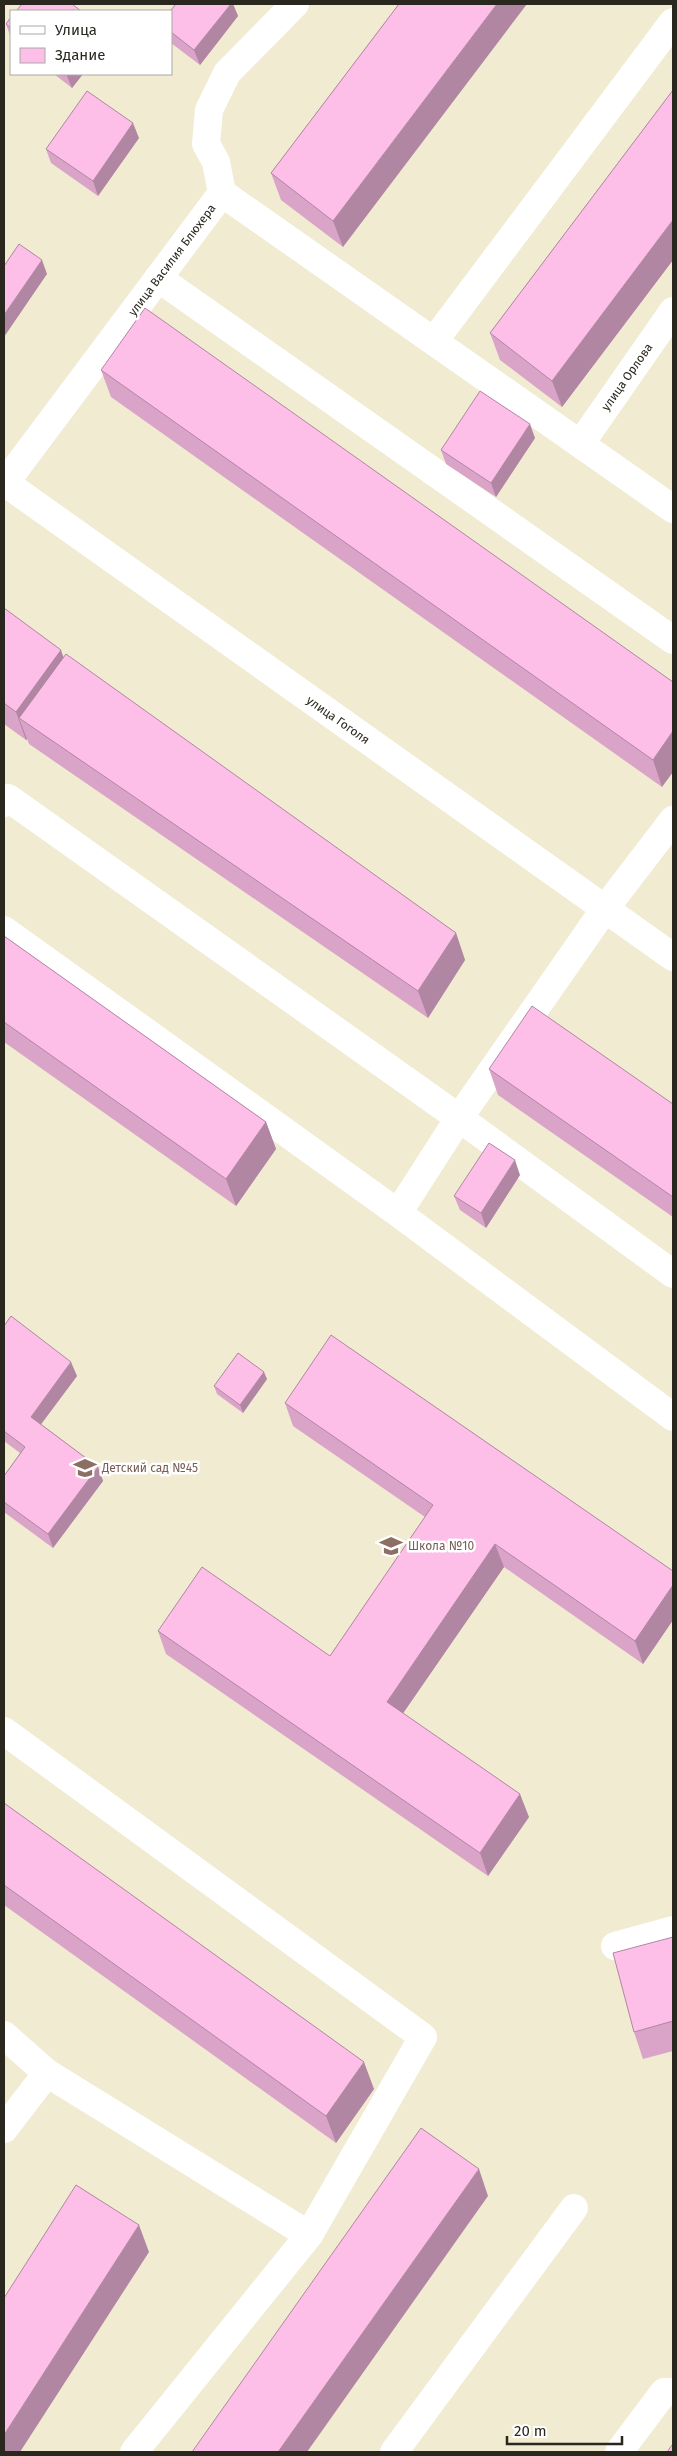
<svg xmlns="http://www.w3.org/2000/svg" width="677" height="2456" font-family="'Fira Sans',sans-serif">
<rect width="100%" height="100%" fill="#f1ebd2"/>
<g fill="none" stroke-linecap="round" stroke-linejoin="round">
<!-- minor -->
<path stroke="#fff" stroke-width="28" d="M222,193l451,316
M158,278l515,362
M434,341l239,-319
M581,443l92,-132
M5,483l217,-290 -6,-31 -10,-18 3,-34 18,-37 68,-69
M4,803l4,-5 451,320 -61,95
M673,820l-69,90 -145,208 214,156
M4,930l394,283 275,204
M4,1731l419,306 -114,198 -175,217
M615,1946l58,-16
M4,2035l43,38
M4,2129l43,-56 262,162
M394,2452l180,-244
M619,2452l45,-60h9"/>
<!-- major -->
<path stroke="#fff" stroke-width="28" d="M4,482l669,475"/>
</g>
<!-- wall -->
<path fill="#daa4c8" d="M176,4h57l5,12 -38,49 -29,-22v-32z
M399,4l-56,243 -62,-47 -10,-27z
M11,17v21l-5,-14z
M54,74h29l-11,14z
M673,90v170l-111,147 -62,-47 -10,-27z
M139,138l-41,58 -47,-33 -5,-14z
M101,370l572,312 -11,105 -551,-390z
M535,438l-39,59 -50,-33 -5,-14z
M4,608l59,49 393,276 9,27 -37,58 -399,-274 -2,-5 -1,1 -22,-16z
M4,936l262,186 10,27 -40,57 -232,-164z
M489,1069l184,35v113l-175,-122z
M520,1175l-34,53 -26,-18 -6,-14z
M4,1326l73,50 -36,48 57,43 5,14 -50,67 -49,-36v-36l16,-23 -16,-12z
M267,1379l-24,34 -26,-19 -3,-8z
M285,1403l388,168v49l-30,44 -139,-97 -101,146 126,104 -41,59 -322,-222 -8,-23 172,25 95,-139 -132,-91z
M4,1803l370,286 -38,54 -332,-238z
M673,1937v114l-30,8 -9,-27z"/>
<!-- shaded-wall -->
<path fill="#b186a2" d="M231,4h2l5,12 -38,49 -6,-15z
M497,4h30l-184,243 -10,-26z
M66,74h17l-11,14z
M133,123l6,15 -41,58 -5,-15z
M673,220v40l-111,147 -10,-26z
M42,260l5,14 -43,63v-22z
M530,424l5,14 -39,59 -5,-14z
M61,650l10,29 -52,39 8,21 -1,1 -10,-28z
M673,731v41l-11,15 -9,-27z
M456,933l9,27 -37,58 -10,-27z
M266,1122l10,27 -40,57 -10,-27z
M515,1160l5,15 -34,53 -5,-15z
M71,1362l6,14 -41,55 -5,-14z
M264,1372l3,7 -24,34 -3,-8z
M98,1467l5,14 -50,67 -5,-14z
M495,1544l9,23 -109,158 -8,-23z
M673,1585v35l-30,44 -8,-23z
M520,1794l9,23 -41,59 -8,-23z
M364,2062l10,27 -38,54 -10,-27z
M479,2169l9,27 -181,256h-29z
M139,2225l10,27 -129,200h-16v-17z"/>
<!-- building -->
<path fill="#fdbfe8" stroke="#b186a2" d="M22,4h50l9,7h-65z
M176,4h55l-37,46 -23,-18v-21h-1z
M399,4h98l-164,217 -62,-48z
M11,17v11l-5,-4z
M673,90v130l-121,161 -62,-48z
M87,91l46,32 -40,58 -47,-32z
M19,244l23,16 -38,55v-49z
M145,308l528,374v49l-20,29 -552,-390z
M480,391l50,33 -39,59 -50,-33z
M4,608l57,42 -45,62 -12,-9z
M66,654l390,279 -38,58 -399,-273z
M4,936l262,186 -40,57 -222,-157z
M532,1006l141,98v93l-184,-128z
M489,1143l26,17 -34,53 -27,-17z
M11,1316l60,46 -40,55 67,50 -50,67 -44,-32v-26l21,-29 -21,-16v-105z
M331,1335l342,236v14l-38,56 -140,-97 -108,158 133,92 -40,59 -322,-222 44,-64 128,89 103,-151 -148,-102z
M238,1353l26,19 -24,33 -26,-19z
M4,1803l360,259 -38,54 -322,-231z
M673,1937v84l-39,11 -21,-79z
M421,2128l58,41 -201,283h-86z
M76,2185l63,40 -135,210v-137z
M672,2445l1,1v6h-6z"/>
<!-- icons -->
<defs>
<symbol id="school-bare" viewBox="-9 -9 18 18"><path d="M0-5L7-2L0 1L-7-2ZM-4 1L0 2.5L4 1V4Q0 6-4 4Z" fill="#8d6e63" stroke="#fff" stroke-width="2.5" paint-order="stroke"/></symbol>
</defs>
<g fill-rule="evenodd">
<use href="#school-bare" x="69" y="1452" width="32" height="32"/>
<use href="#school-bare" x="375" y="1530" width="32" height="32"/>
</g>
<g text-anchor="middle" stroke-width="5" stroke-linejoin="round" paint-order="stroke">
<!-- street labels -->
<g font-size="12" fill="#2a271e" stroke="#fff">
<text transform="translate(172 260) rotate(-53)" y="4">улица Василия Блюхера</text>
<text transform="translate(627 377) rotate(-55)" y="4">улица Орлова</text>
<text transform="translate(338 720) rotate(35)" y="4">улица Гоголя</text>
</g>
<!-- education labels -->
<g font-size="12" fill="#785e54" stroke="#fff" text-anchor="start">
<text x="102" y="1472">Детский сад №45</text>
<text x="408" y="1550">Школа №10</text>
</g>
</g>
<!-- border -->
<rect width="677" height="2456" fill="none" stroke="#2a271e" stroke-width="10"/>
<!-- legend -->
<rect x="10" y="10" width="162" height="65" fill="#ffffff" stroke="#aaa9a5"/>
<rect x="20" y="26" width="25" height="8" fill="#ffffff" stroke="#aaa9a5"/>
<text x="55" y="35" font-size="15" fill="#2a271e">Улица</text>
<rect x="20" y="48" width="25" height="15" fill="#fdbfe8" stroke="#aaa9a5"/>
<text x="55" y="60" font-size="15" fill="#2a271e">Здание</text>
<!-- scale -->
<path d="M507 2436v8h115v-8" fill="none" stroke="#2a271e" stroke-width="2.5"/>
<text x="514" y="2436" font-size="15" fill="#2a271e" stroke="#ffffff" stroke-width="4" paint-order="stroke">20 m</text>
</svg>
